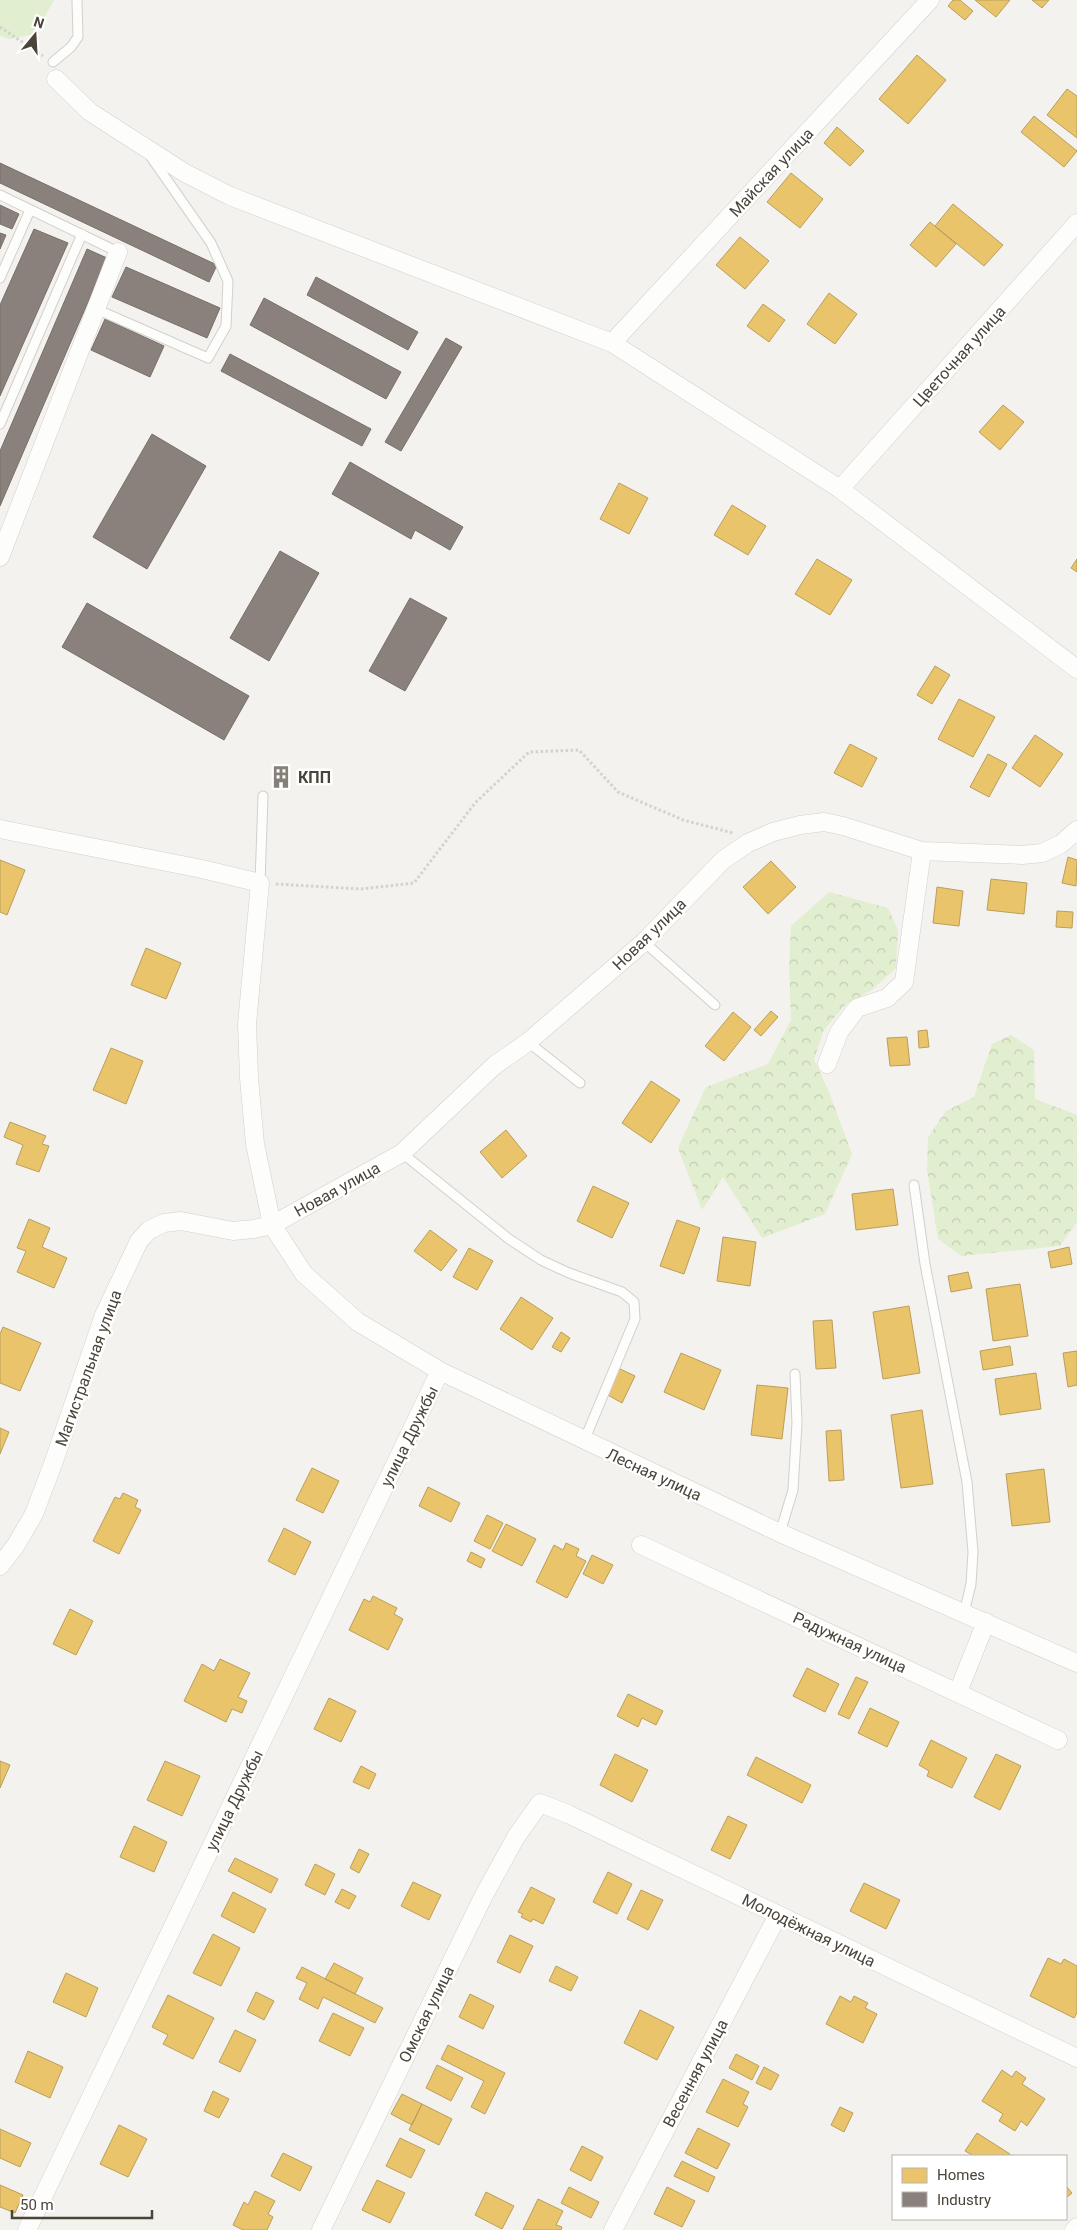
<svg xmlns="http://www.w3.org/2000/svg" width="1077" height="2230" font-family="Roboto,sans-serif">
<defs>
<pattern id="forest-crowns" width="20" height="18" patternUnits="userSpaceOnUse" patternTransform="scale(1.25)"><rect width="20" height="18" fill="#e1eecf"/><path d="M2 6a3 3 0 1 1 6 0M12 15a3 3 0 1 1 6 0" fill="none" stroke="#c3cdb2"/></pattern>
</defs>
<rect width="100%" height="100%" fill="#f4f2ee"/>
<!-- forest -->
<path fill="url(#forest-crowns)" d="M829,892l59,16 10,22 -2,38 -24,22 -26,14 -22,26 -10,29 15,33 23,62 -27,60 -63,24 -39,-61 -21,33 -24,-62 28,-61 62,-23 23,-44 -2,-53 2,-41z
M1011,1035l23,15 1,49 42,16v107l-17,24 -99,10 -23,-17 -11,-69 1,-33 18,-26 28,-14 18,-53z"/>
<!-- garden -->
<path fill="#e1eecf" d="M0,0h54l-19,34 -26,5 -9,-3z"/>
<!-- homes -->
<path fill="#e9c46a" stroke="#ba9e5b" d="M953,0h7l13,11 -8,9 -17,-14z
M975,0h35l-14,17z
M1032,0h17l-7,8z
M917,55l29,25 -38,44 -29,-25z
M1067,89l10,7v42l-30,-23z
M1034,116l43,35 -13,16 -43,-35z
M837,127l27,24 -14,15 -26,-23z
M791,173l32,26 -23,29 -33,-26z
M953,204l50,41 -19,21 -49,-40z
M930,222l26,22 -20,23 -26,-22z
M740,237l29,24 -24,28 -29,-24z
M829,293l28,21 -22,30 -28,-20z
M763,304l22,16 -16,22 -22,-16z
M1003,405l21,17 -24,28 -21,-18z
M619,483l29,15 -19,36 -29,-15z
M732,505l34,21 -18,29 -34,-20z
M817,559l35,21 -22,35 -35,-21z
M1077,559v13l-6,-4z
M935,666l15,9 -18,29 -15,-9z
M959,699l36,18 -22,40 -35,-18z
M1035,735l28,19 -23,33 -28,-19z
M850,744l27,14 -15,29 -28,-14z
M988,754l19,10 -18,33 -19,-10z
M1068,857l9,3 -1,26 -14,-3z
M0,860l25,10 -18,45 -7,-3z
M771,861l25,26 -28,27 -25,-27z
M991,879l36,4 -3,31 -37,-4z
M937,887l26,4 -4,35 -26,-3z
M1057,911l16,1 -1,16 -16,-1z
M146,948l35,15 -15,36 -35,-14z
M771,1011l7,6 -17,19 -7,-6z
M733,1012l18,15 -27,34 -19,-15z
M927,1030l2,17 -10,1 -1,-17z
M907,1037l3,28 -20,1 -3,-28z
M111,1048l32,13 -17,43 -33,-14z
M651,1081l29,19 -29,43 -29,-20z
M10,1122l36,14 -4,8 7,2 -10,26 -23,-8 7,-19 -19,-8z
M506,1130l21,26 -25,22 -22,-26z
M593,1186l36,17 -17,35 -35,-17z
M893,1189l5,36 -42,5 -4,-36z
M29,1219l21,9 -8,19 25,11 -13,30 -37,-16 9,-21 -9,-3z
M677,1220l23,8 -16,46 -24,-8z
M430,1230l27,20 -16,21 -27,-20z
M723,1237l33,5 -6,44 -33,-5z
M1069,1247l3,17 -21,4 -3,-16z
M469,1248l24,13 -16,29 -24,-13z
M968,1272l4,16 -21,4 -3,-16z
M1020,1284l8,52 -35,5 -7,-52z
M521,1297l32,21 -21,32 -32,-21z
M909,1306l11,67 -37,6 -10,-67z
M832,1320l4,48 -20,1 -3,-48z
M3,1327l38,16 -21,48 -20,-8v-49z
M561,1332l9,6 -9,14 -9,-5z
M1010,1346l3,19 -30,5 -3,-19z
M1077,1351v34l-9,2 -5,-34z
M681,1353l40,17 -17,40 -40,-18z
M618,1368l17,8 -13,27 -16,-9z
M1036,1373l5,36 -41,6 -5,-36z
M757,1385l31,3 -6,51 -31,-4z
M922,1410l11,74 -32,4 -10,-73z
M0,1428l9,4 -9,22z
M841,1430l3,50 -15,1 -3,-50z
M312,1468l27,13 -16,32 -27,-13z
M1044,1469l6,53 -38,4 -6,-52z
M428,1487l32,16 -9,19 -32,-16z
M123,1493l15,7 -3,7 6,3 -22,44 -26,-13 22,-44 5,2z
M487,1515l16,8 -13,26 -16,-8z
M506,1524l30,15 -14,27 -30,-15z
M284,1528l27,14 -16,33 -27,-14z
M566,1543l13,6 -3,7 10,5 -19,37 -31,-16 18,-37 9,5z
M471,1552l14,7 -4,9 -14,-7z
M592,1555l21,10 -10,19 -20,-10z
M373,1596l24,12 -3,6 9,5 -15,31 -39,-20 15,-31 6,3z
M70,1609l23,12 -17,34 -23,-11z
M220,1659l30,14 -12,24 9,4 -5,12 -10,-4 -6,13 -42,-21 18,-37 12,7z
M807,1668l32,16 -14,28 -32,-16z
M856,1677l12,5 -19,37 -11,-5z
M628,1694l35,17 -7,14 -14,-7 -4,9 -21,-11z
M329,1698l27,13 -15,31 -27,-13z
M870,1708l29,14 -12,25 -29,-14z
M931,1740l36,18 -15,30 -25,-12 2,-5 -10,-6z
M615,1754l33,16 -16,32 -32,-17z
M996,1754l25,12 -21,44 -26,-13z
M756,1757l55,28 -9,18 -55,-28z
M0,1761l10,4 -10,23z
M165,1761l35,15 -18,40 -35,-16z
M361,1766l15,8 -7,15 -16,-7z
M728,1816l19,9 -17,34 -19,-9z
M134,1826l33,16 -13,30 -34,-15z
M359,1849l10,5 -10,19 -9,-5z
M235,1858l43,21 -7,14 -43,-22z
M315,1864l20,10 -10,21 -20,-10z
M608,1872l24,12 -15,30 -24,-12z
M413,1882l28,13 -12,25 -28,-14z
M864,1883l36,17 -14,29 -36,-18z
M531,1887l24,12 -12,25 -10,-5 -2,3 -10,-5 2,-3 -5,-2z
M342,1889l14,7 -7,13 -14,-7z
M641,1890l22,10 -15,30 -21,-11z
M233,1892l33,17 -12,24 -33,-17z
M213,1934l27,14 -19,38 -28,-13z
M510,1935l23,11 -13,27 -23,-11z
M1048,1958l13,6 3,-5 13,7v47l-3,5 -44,-22z
M334,1963l29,15 -8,16 -30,-15z
M556,1966l22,11 -7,14 -22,-10z
M302,1967l81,41 -8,15 -52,-26 -5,12 -19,-10 8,-16 -11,-5z
M66,1973l32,15 -12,29 -33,-15z
M256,1992l18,9 -10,19 -17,-9z
M470,1994l24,12 -11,23 -24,-12z
M168,1995l46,23 -21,41 -30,-15 5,-9 -16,-8z
M840,1996l11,6 3,-6 14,7 -3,5 12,6 -14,29 -37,-19z
M640,2010l34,17 -17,33 -33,-17z
M333,2013l31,15 -14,28 -31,-15z
M235,2030l21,10 -16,32 -21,-10z
M448,2045l57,28 -20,41 -14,-7 13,-26 -43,-22z
M28,2051l35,16 -13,31 -35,-16z
M736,2054l23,12 -7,14 -23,-12z
M437,2065l26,13 -12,23 -25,-13z
M764,2067l15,8 -8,15 -15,-7z
M1002,2070l10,7 4,-6 10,7 -4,6 23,15 -18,27 -6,-5 -6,10 -16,-10 4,-7 -21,-13z
M723,2079l26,13 -6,12 5,3 -10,20 -32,-15z
M213,2091l16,8 -10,19 -15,-7z
M402,2094l20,10 -10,21 -21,-11z
M422,2104l30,15 -13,26 -30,-15z
M840,2107l13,6 -9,19 -13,-7z
M119,2125l28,14 -19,38 -28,-13z
M698,2128l32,16 -13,25 -32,-16z
M0,2129l31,14 -11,24 -20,-9z
M977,2133l33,21 -1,2h-35l-9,-5z
M400,2138l25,12 -14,28 -25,-12z
M582,2146l21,11 -12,24 -21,-11z
M283,2153l29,14 -12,24 -29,-15z
M682,2161l33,16 -7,15 -34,-16z
M377,2180l28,13 -15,30 -28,-13z
M0,2185l23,10 -8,18 -15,-6z
M1066,2186l6,7 -6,5z
M569,2187l30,15 -8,16 -30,-15z
M667,2187l28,14 -13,26 -28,-13z
M255,2191l20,10 -7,13 5,3 -6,13h-24l-10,-5 11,-23 4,3z
M486,2192l28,14 -12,23 -27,-14z
M538,2199l25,12 -7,14 6,2 -1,3h-38z"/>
<!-- industry -->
<path fill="#8a817c" stroke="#776f68" d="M0,163l217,102 -8,17 -209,-99z
M0,205l19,9 -7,15 -12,-5z
M34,229l34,14 -68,153v-91z
M0,233l6,2 -6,14z
M87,249l20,9 -107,248v-55z
M126,267l94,41 -13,30 -95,-41z
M316,277l102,55 -10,18 -101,-55z
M264,298l137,74 -15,27 -136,-74z
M105,319l59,27 -14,31 -59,-27z
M446,338l16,9 -61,104 -16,-9z
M230,354l141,75 -9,17 -141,-75z
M152,434l54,32 -59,103 -54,-32z
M350,462l113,65 -13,23 -35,-20 -4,9 -79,-45z
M280,551l39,22 -50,88 -39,-23z
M410,598l37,20 -42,73 -36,-20z
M87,603l162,93 -25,44 -162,-93z
M276,770l12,4 -3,10 -12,-4z"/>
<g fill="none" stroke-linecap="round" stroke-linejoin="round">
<defs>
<path id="service" d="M53,62l18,-15 7,-10 -1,-37
M0,195l118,57
M0,278l30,-68
M96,309l112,49 18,-32 2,-45 -17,-38 -60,-86
M0,424l82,-190
M260,883l3,-87
M644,942l71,63
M528,1042l52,41
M402,1153l107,86 32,21 28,13 53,19 12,10 1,17 -51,122
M914,1185l11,79 42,218 6,70 -2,32 -7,29
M780,1533l13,-43 4,-67 -2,-49"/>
<path id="minor" d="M56,79l34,33 95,61 45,23 382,147 228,146 237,180
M612,343l318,-343
M840,489l237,-266
M0,557l118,-305
M0,829l202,40 58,14 -13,141 2,54 6,66 17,81 32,49 54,48 82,49 340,162 297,130
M827,1064l12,-32 18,-24 30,-10 17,-16 18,-131
M641,1545l417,195
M0,1566l16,-21 18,-31 20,-53 50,-146 35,-74 10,-11 15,-7 17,-2 52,10 21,-2 18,-4 130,-72 93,-88 33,-23 116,-100 79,-82 25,-17 25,-11 27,-7 24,-3 19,4 79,25 100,4 20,-2 19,-9 16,-14
M958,1692l28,-70
M27,2230l413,-859
M321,2230l162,-333 33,-60 24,-34 28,11 509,244
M613,2230l165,-315
M1074,2230l3,-3"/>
</defs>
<!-- service casing -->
<use href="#service" stroke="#d2d0cb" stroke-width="11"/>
<!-- minor casing -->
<use href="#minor" stroke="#d2d0cb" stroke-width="19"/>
<!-- path -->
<path stroke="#d3d2cc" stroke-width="3" stroke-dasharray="2.5 2.5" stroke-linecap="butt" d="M0,27l43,29
M276,884l85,5 53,-6 61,-80 54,-51 50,-2 39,42 65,28 50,13"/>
<!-- service -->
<use href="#service" stroke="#fdfdfc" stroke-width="9"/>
<!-- minor -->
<use href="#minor" stroke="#fdfdfc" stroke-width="18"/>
</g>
<!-- icons -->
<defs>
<symbol id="building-bare" viewBox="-9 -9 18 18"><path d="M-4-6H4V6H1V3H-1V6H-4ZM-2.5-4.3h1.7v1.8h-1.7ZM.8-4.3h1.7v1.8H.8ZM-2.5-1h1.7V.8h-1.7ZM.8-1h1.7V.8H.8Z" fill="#868178" stroke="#fff" stroke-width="2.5" paint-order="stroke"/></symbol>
</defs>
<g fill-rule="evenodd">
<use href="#building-bare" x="265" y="761" width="32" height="32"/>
</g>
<g text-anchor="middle" stroke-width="5" stroke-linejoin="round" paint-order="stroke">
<!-- street labels -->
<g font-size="16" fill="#4b4439" stroke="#fff">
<text transform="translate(771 172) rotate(-47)" y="6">Майская улица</text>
<text transform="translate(959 356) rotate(-48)" y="6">Цветочная улица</text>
<text transform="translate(649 934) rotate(-44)" y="6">Новая улица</text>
<text transform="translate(337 1189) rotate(-29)" y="6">Новая улица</text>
<text transform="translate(88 1368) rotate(-70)" y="6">Магистральная улица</text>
<text transform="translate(409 1436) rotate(-64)" y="6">улица Дружбы</text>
<text transform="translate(654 1474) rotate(25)" y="6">Лесная улица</text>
<text transform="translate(850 1642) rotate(25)" y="6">Радужная улица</text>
<text transform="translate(234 1800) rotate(-64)" y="6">улица Дружбы</text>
<text transform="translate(809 1930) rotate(26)" y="6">Молодёжная улица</text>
<text transform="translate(426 2014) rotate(-64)" y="6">Омская улица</text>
<text transform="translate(695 2073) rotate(-62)" y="6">Весенняя улица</text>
</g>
<!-- poi labels -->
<g font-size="16" font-weight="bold" fill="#4b4439" stroke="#fff" text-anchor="start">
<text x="298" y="783">КПП</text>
</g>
</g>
<!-- legend -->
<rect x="892" y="2155" width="175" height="65" fill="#ffffff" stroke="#b7b4b0"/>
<rect x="902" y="2168" width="25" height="15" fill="#e9c46a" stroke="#b7b4b0"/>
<text x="937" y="2180" font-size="15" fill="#4b4439">Homes</text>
<rect x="902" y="2192" width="25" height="15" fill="#8a817c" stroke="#b7b4b0"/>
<text x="937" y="2205" font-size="15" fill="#4b4439">Industry</text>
<!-- north arrow -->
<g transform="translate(35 35) rotate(18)" stroke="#ffffff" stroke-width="4" paint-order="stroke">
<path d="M0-4L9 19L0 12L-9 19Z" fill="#4b4439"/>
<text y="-8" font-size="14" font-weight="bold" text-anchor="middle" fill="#4b4439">N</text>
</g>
<!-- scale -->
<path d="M12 2210v8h140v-8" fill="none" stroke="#4b4439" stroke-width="2.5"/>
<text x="20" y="2210" font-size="15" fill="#4b4439" stroke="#ffffff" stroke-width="4" paint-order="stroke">50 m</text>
</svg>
